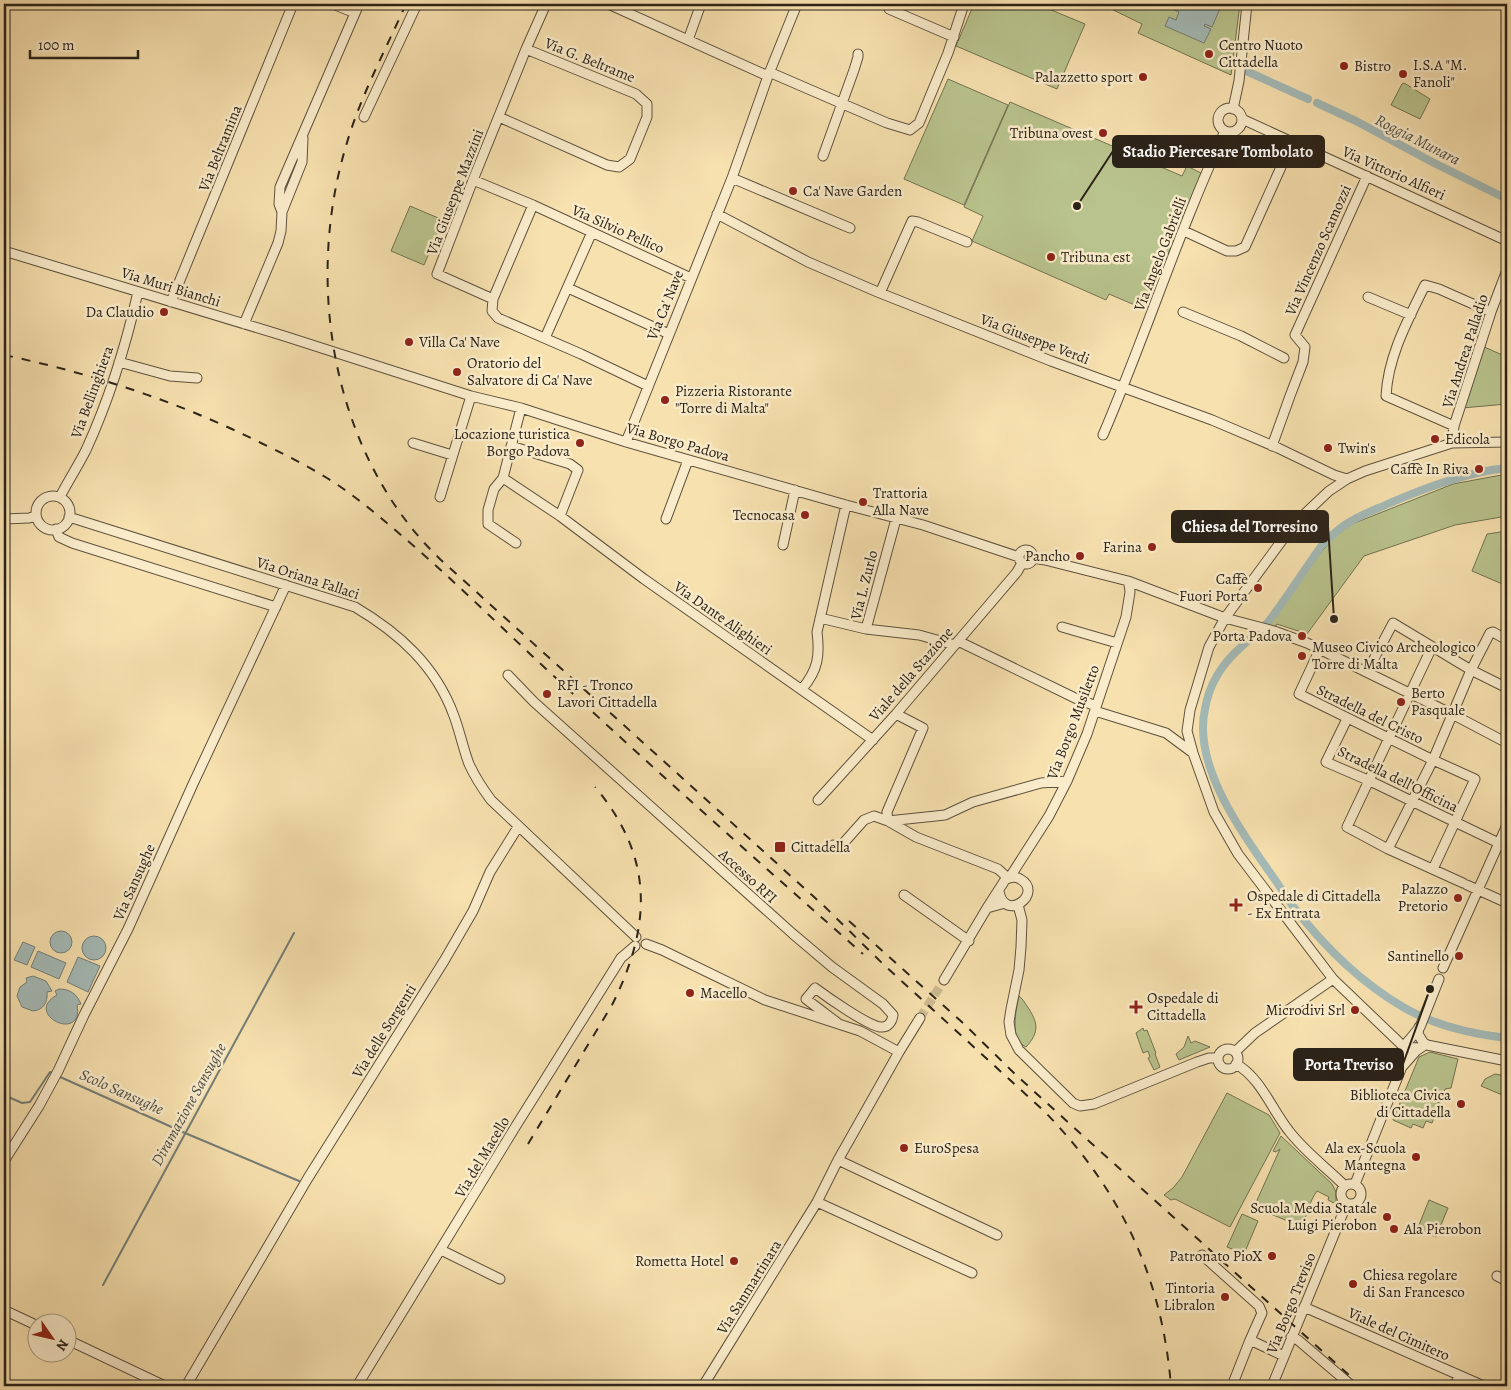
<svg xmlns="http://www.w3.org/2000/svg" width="1511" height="1390" font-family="Alegreya,serif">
<rect width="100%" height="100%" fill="#f7e1af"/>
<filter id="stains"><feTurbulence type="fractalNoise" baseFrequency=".004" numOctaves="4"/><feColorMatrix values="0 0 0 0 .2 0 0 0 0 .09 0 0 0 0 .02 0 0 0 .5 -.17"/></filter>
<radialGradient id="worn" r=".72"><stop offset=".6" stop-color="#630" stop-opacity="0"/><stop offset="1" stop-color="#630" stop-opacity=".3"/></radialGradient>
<!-- green -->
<path fill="#b9c38d" stroke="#727353" d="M974,4h63l48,20 -28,65 -101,-43z
M1101,4h139l-9,71 -93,-42 4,-9z
M948,79l60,26 -44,100 -60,-26z
M1404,83l26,16 -10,20 -29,-14 11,-21z
M1010,102l172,74 5,-10 16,8 -59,135 -35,-15 -3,6 -134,-59 11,-25 -19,-9z
M410,206l33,14 -19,45 -33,-14z
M1482,346l25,11v47l-45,4z
M1507,474v42l-52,9 -91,31 -57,78 -30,-10 -3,4 -6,-1 49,-70 17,-20 18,-13 101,-40z
M1507,531v55l-35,-15 15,-37z
M1019,996c4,3 5,6 8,10 11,16 13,26 -1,41 -17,-8 -10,-36 -7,-51z
M1143,1028l1,3 3,-1 9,23 -1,1 5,13 -6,3 -6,-12 2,-1 -2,-6 -5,2 -7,-20z
M1188,1036l3,7 4,-2 15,6 -31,13 -3,-6 8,-7z
M1430,1052l28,7 -7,29 -6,1 -3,7 -3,1 -2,5 3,1 -8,20 -6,-2 -3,7 -10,-4 -2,4 -18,-8 26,-63z
M1495,1074l12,2v21l-26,-11 4,-7z
M1227,1093l42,22 11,18 -50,94 -55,-28 -4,1 -7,-5 9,-7 9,-11z
M1281,1136l51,48 4,8v12l-8,-4 1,-3 -12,-6c-8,11 -10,24 -15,36l-48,-20 26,-58 -4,3 -3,-1z
M1429,1200l19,8 -12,29 -19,-7z
M1242,1214l16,7 -14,33 -17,-7z"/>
<!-- water -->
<path fill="#a4bab7" stroke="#747e78" d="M1167,4h55l-10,23 -7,-3 -1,2 7,3 -7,14 -39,-17 4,-9 7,3 3,-8 -13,-6z
M50 942a11 11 0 1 1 22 0a11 11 0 1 1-22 0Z
M82 948a12 12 0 1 1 24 0a12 12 0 1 1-24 0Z
M23,942l12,5 -8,18 -13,-5z
M38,951l28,12 -7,16 -28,-12z
M78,957l22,9 -12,26 -21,-10z
M33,976l13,5 6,10 -5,1c1,11 -4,18 -14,19l-11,-4 -5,-11 3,-9 7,-5 -1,-4z
M59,989c11,0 18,5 22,15l-4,1c7,39 -55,9 -20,-10l-2,-4z"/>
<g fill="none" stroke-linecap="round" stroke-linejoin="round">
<!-- stream -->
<path stroke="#747e78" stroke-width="2" d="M58,1076l127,57 114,48
M4,1095l18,8 8,-1 20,-30 4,2
M103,1285l191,-352"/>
<!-- canal -->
<path stroke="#a4bab7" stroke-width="8" d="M1244,70l64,29
M1317,103l39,18 76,41 75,37
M1507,468c-40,4 -80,19 -117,35 -15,7 -31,12 -45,22 -8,5 -16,13 -23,20 -18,25 -35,53 -54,77 -8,10 -19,17 -28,26 -18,16 -31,37 -35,61 -12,53 32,117 61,158 9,12 17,25 26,38 30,39 68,77 111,102 32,19 68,27 104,31"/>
<!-- minor-tunnel -->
<path stroke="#cebb91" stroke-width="9" stroke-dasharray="9 4.5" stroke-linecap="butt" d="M920,1018l24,-38"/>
<defs>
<path id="minor" d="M333,4l22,9
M546,4l-20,45 -53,131 -36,94 56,25 -1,12 6,7 83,36 67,32
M608,4l160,72
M889,9l65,28
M688,40l13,-36
M769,72l118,51 23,7 9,-7 29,-70 16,-49
M1218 120a12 12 0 1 1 24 0a12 12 0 1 1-24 0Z
M1233,109l6,-28 8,-77
M364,117l53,-113
M499,117l108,48 12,2 11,-8 17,-42v-13l-11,-10 -110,-45
M1242,119l265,122
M823,156l31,-86 4,-13v-3
M732,178l118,50
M473,180l60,25 158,73
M282,212l-3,-8 1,-17 79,-183
M717,214l91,48 72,31 171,68 161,59 66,28 56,27 13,4
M1184,231l43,20h9l9,-4 41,-91 -18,-9
M4,251l277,84 190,61 50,12 105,34 220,63 77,20 96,32
M568,288l101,46
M880,293l32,-72 6,1 49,20
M1368,297l43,18
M493,299l40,-94
M171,302l122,-298
M1183,312l58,24 43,22
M244,324l34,-81 3,-12 1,-19 20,-50 1,-24
M545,338l47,-106
M119,362l51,14 27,2
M1454,426l-68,-30c2,-40 22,-76 39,-111l14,4 52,23
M1103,435c43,-100 76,-205 122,-304
M626,442l106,-264 36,-102 29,-72
M413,443l39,12
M1452,443l2,-17 37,-114 16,-42
M511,446l59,18 8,6 -18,46
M1272,446l18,-50 13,-34 2,-15 -10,-12 72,-159
M503,478l57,38 84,63 229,161
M36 513a17 17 0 1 1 34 0a17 17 0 1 1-34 0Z
M60,497c8,-16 18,-31 26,-47 23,-50 40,-105 52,-158
M440,497l31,-101
M69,517l286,90c44,26 81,59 99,109 6,16 9,32 15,48 6,13 13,24 22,36l145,137
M4,519l25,-1 7,-2
M666,519l22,-59
M896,519l-30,110 53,6 36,10
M56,529l3,8 13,6 204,64
M516,543l-28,-19v-14l6,-21 9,-11 18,-70
M783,545l12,-55
M1019 557a7 7 0 1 1 14 0a7 7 0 1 1-14 0Z
M1033,558l12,2 83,21 97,37 49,13 33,12 145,71 55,29
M820,618l46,11
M1062,627l55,16
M958,641l117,57 21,8
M1432,647l-85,180 41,22 75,34
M1320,649l-21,45 134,66 42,19 -42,90
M1367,672l26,-49 78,47 36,18
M508,675l26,27 259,232 39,33 51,37 10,11c-1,7 -5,13 -13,12 -13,-2 -53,-30 -65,-39l-9,11 33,25
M802,689c16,-19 18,-33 15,-57l29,-127
M1095,711l71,22 27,20
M1347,719l-21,43 44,19 137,66
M818,800l78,-86 121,-142 5,-9
M888,821l57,-6 28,-13 68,-19 26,-2
M888,821l-1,-9 36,-84 -27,-14
M833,845l7,2 24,-27 10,-4 14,5 28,16 82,32 10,9
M1388,849l45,-89 38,-90 19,-37 3,-1 14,8
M1010,877l39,-61 18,-35 20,-47 39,-117 4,-25 -1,-8
M1467,885l40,18
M999,891c5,33 46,2 21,-12 -5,-3 -10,-2 -15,1l-18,28 18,-5
M904,895l65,46
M1018,905l4,15 -1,27 -2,23 -8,39 -2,13 2,13 8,15 54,53 7,3 14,-2 103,-42 12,-4h9
M646,944l16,6 103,50 95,31 39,21
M1443,968l64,-143
M944,980l43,-72
M1419,1027l-1,7 5,8 4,3 80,16
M1420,1048l-16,-1 -71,-68 -95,-125 -24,-42 -21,-59 -6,-22 3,-21 19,-63 16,-29 69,-94 35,-33 18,-12 18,-8 87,-28 55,-1
M1218 1059a10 10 0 1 1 20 0a10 10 0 1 1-20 0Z
M1235,1052l20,-19 78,-54
M1236,1064c25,14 36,46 53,67 16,21 37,36 56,55
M1401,1068l15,-17 6,-4
M838,1160l159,75
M4,1161l35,-55 19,-35 26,-56 44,-86 65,-145 93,-199
M1341 1194a10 10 0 1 1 20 0a10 10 0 1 1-20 0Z
M1355,1184l46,-115 4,-24 15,-18 19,-48
M817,1202l155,71
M441,1250l59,29
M1202,1255l57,51 3,7 -12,27 34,16
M1497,1276l10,5
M1304,1307l180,79
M4,1310l34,16
M1291,1337l7,3 54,46
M68,1340l97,46
M186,1386l122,-208 136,-217 29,-50 17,-39 28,-45
M357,1386l157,-257 107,-171 14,-12
M703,1386l114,-184 21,-42 61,-108 21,-34
M1232,1386l18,-46
M1272,1386l75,-183
M1456,1386l2,-11"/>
</defs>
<!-- minor casing -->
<use href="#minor" stroke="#5e523e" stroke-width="11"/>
<!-- minor -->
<use href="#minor" stroke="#faeccb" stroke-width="9"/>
<!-- rail -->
<path stroke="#2b2319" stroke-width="2" stroke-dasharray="9 9" stroke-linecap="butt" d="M406,4c-21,47 -46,93 -60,142 -42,140 -13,311 95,414l383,346 60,59 160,146c77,79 118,166 127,275
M4,355c90,19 175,47 257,88 23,11 45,22 66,35 32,20 60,45 89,70 48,42 93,87 141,131 100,93 203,184 306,275
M849,921l115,103 52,51 54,49 291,262
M528,1144l84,-139c40,-80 42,-148 -17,-218"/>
</g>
<!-- markers -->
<g fill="#8f2418" stroke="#faeccb" stroke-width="2">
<circle cx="1209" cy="54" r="5"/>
<circle cx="1344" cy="66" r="5"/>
<circle cx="1403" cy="74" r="5"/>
<circle cx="1143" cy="77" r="5"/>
<circle cx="1103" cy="133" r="5"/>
<circle cx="793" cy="191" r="5"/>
<circle cx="1051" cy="257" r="5"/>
<circle cx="164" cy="312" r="5"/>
<circle cx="409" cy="342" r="5"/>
<circle cx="457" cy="372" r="5"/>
<circle cx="665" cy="400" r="5"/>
<circle cx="1435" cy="439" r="5"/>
<circle cx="580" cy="443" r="5"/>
<circle cx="1328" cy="448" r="5"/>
<circle cx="1479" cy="469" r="5"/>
<circle cx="863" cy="502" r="5"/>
<circle cx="805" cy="515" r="5"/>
<circle cx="1152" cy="547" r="5"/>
<circle cx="1080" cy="556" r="5"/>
<circle cx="1258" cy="588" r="5"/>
<circle cx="1302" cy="636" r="5"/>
<circle cx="1302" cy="656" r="5"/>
<circle cx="547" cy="694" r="5"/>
<circle cx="1401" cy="702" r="5"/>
<rect x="774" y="841" width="12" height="12" rx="2.5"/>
<circle cx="1458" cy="898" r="5"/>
<path d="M1233.5 897.5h5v5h5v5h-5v5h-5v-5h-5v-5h5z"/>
<circle cx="1459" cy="956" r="5"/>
<circle cx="690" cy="993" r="5"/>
<path d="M1133.5 999.5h5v5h5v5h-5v5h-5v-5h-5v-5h5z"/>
<circle cx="1355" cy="1010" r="5"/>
<circle cx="1461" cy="1104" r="5"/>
<circle cx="904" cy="1148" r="5"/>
<circle cx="1416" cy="1157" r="5"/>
<circle cx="1387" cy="1217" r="5"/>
<circle cx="1394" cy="1229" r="5"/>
<circle cx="1272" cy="1256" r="5"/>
<circle cx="734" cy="1261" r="5"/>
<circle cx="1353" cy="1284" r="5"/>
<circle cx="1225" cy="1297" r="5"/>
</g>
<g text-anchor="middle" stroke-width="5" stroke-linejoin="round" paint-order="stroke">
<!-- poi labels -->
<g font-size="15" fill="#2b2319" stroke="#faeccb" text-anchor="start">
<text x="1219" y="50">Centro Nuoto<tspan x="1219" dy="17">Cittadella</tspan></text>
<text x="1413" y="70">I.S.A "M.<tspan x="1413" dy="17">Fanoli"</tspan></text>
<text x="1354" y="71">Bistro</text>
<text x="1133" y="82" text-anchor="end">Palazzetto sport</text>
<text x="1093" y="138" text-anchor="end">Tribuna ovest</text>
<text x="803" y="196">Ca' Nave Garden</text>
<text x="1061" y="262">Tribuna est</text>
<text x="154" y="317" text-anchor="end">Da Claudio</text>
<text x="419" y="347">Villa Ca' Nave</text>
<text x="467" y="368">Oratorio del<tspan x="467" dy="17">Salvatore di Ca' Nave</tspan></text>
<text x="675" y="396">Pizzeria Ristorante<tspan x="675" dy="17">"Torre di Malta"</tspan></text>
<text x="570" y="439" text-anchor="end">Locazione turistica<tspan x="570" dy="17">Borgo Padova</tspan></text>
<text x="1445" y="444">Edicola</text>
<text x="1338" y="453">Twin's</text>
<text x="1469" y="474" text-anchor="end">Caffè In Riva</text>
<text x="873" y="498">Trattoria<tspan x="873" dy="17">Alla Nave</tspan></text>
<text x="795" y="520" text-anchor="end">Tecnocasa</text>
<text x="1142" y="552" text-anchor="end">Farina</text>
<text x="1070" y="561" text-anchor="end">Pancho</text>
<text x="1248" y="584" text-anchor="end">Caffè<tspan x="1248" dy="17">Fuori Porta</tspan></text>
<text x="1292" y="641" text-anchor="end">Porta Padova</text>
<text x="1312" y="652">Museo Civico Archeologico<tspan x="1312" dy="17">Torre di Malta</tspan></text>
<text x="557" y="690">RFI - Tronco<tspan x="557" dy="17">Lavori Cittadella</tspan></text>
<text x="1411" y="698">Berto<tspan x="1411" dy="17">Pasquale</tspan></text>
<text x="791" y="852">Cittadella</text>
<text x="1448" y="894" text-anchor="end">Palazzo<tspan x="1448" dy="17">Pretorio</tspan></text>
<text x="1247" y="901">Ospedale di Cittadella<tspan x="1247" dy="17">- Ex Entrata</tspan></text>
<text x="1449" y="961" text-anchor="end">Santinello</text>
<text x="700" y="998">Macello</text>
<text x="1147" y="1003">Ospedale di<tspan x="1147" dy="17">Cittadella</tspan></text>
<text x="1345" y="1015" text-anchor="end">Microdivi Srl</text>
<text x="1451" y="1100" text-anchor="end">Biblioteca Civica<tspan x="1451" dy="17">di Cittadella</tspan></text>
<text x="914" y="1153">EuroSpesa</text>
<text x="1406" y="1153" text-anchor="end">Ala ex-Scuola<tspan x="1406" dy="17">Mantegna</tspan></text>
<text x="1377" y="1213" text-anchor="end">Scuola Media Statale<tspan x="1377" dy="17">Luigi Pierobon</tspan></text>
<text x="1404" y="1234">Ala Pierobon</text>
<text x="1262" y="1261" text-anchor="end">Patronato PioX</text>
<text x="724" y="1266" text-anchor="end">Rometta Hotel</text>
<text x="1363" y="1280">Chiesa regolare<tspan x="1363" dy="17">di San Francesco</tspan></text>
<text x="1215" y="1293" text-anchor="end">Tintoria<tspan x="1215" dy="17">Libralon</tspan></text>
</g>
<!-- street labels -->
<g font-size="15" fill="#2b2319" stroke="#faeccb">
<text transform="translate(590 60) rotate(22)" y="5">Via G. Beltrame</text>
<text transform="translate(220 148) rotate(-68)" y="5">Via Beltramina</text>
<text transform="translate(1394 173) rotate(24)" y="5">Via Vittorio Alfieri</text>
<text transform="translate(455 192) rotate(-69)" y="5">Via Giuseppe Mazzini</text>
<text transform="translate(618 229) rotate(24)" y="5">Via Silvio Pellico</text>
<text transform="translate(1318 250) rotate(-66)" y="5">Via Vincenzo Scamozzi</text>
<text transform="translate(1160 254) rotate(-69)" y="5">Via Angelo Gabrielli</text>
<text transform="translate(171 287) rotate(17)" y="5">Via Muri Bianchi</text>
<text transform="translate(665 305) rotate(-68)" y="5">Via Ca' Nave</text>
<text transform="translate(1035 339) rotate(21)" y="5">Via Giuseppe Verdi</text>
<text transform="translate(1465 351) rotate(-72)" y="5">Via Andrea Palladio</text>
<text transform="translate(92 392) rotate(-70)" y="5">Via Bellinghiera</text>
<text transform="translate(678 442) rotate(16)" y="5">Via Borgo Padova</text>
<text transform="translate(308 578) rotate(18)" y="5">Via Oriana Fallaci</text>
<text transform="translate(864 585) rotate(-76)" y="5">Via L. Zurlo</text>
<text transform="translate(723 618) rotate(35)" y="5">Via Dante Alighieri</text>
<text transform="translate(911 674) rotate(-49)" y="5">Viale della Stazione</text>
<text transform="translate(1370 714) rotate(26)" y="5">Stradella del Cristo</text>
<text transform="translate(1073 722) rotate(-69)" y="5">Via Borgo Musiletto</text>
<text transform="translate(1398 779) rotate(26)" y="5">Stradella dell'Officina</text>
<text transform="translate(748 876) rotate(42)" y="5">Accesso RFI</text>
<text transform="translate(134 882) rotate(-66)" y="5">Via Sansughe</text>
<text transform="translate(384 1031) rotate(-58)" y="5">Via delle Sorgenti</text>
<text transform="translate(482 1157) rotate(-59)" y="5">Via del Macello</text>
<text transform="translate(749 1287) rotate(-58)" y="5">Via Sanmartinara</text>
<text transform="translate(1291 1303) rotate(-68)" y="5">Via Borgo Treviso</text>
<text transform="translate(1399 1334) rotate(24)" y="5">Viale del Cimitero</text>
</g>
<!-- water labels -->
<g font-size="16" font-style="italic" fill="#4f5048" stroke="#faeccb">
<text transform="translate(1418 139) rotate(27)" y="6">Roggia Munara</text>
<text transform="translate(122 1091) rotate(24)" y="6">Scolo Sansughe</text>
<text transform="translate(188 1104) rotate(-61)" y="6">Diramazione Sansughe</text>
</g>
</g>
<!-- callouts -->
<path fill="none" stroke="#2b2319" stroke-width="2" d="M1077 206L1113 151M1334 619L1328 526M1430 989L1403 1064"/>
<g fill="#2b2319" stroke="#faeccb" stroke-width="2">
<circle cx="1077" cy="206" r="5"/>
<circle cx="1334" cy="619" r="5"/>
<circle cx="1430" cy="989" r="5"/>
</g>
<g fill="#2b2319" stroke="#2b2319" stroke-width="2">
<rect x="1113" y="136" width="211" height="31" rx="5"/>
<rect x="1172" y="511" width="156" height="31" rx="5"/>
<rect x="1294" y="1049" width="109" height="31" rx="5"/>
</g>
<g font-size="16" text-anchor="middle" font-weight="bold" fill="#fff">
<text x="1218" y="157">Stadio Piercesare Tombolato</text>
<text x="1250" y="532">Chiesa del Torresino</text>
<text x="1349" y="1070">Porta Treviso</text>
</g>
<!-- margin -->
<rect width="1511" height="1390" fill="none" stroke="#f7e1af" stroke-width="20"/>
<rect x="5" y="5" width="1501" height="1380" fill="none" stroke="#2b2319" stroke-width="2.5"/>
<rect x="10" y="10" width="1491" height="1370" fill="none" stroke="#2b2319"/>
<!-- north arrow -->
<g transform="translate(52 1338) rotate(124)"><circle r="24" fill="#faeccb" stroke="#a79c84"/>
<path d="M0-4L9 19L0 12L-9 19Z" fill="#8f2418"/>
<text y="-8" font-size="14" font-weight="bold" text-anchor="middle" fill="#2b2319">N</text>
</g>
<!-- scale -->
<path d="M30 50v8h108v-8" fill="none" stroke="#2b2319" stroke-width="2.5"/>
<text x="38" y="50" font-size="15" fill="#2b2319" stroke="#faeccb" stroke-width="4" paint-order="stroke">100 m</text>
<rect width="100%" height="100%" filter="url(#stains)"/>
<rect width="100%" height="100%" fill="url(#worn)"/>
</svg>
